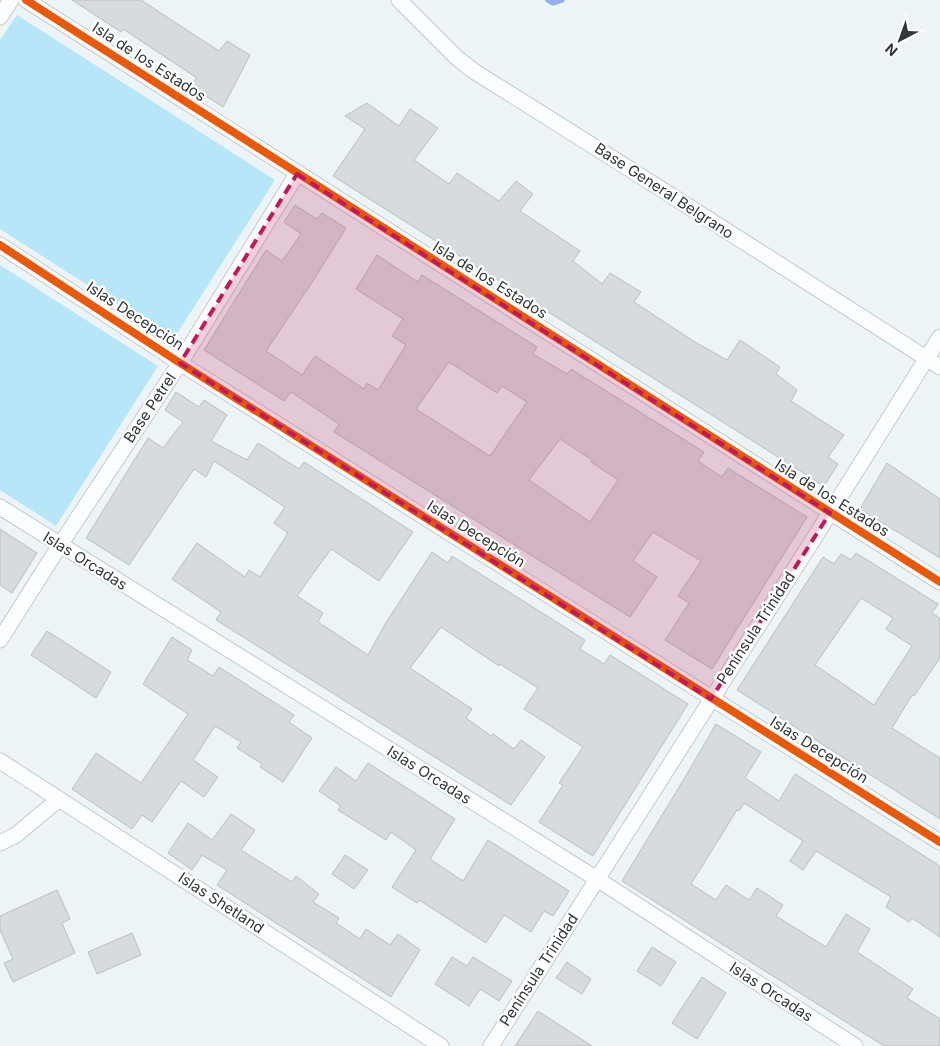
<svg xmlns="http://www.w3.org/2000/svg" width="940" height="1046" font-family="Inter,sans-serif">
<rect width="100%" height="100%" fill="#ecf4f7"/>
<!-- green -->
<path fill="#b6e6f7" d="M17,15l258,165 -102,160 -173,-111v-189z
M0,265l158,101 -102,160 -56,-36z"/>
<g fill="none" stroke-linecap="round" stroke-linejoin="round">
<!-- stream -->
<path stroke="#95afe8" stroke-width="5.5" d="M548,0l5,3 9,-3"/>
</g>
<!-- building -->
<path fill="#d6dcdd" stroke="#b9bfc1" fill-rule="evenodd" d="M72,0h69l78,51 8,-10 23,14 -27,52 -33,-21 7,-8 -74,-49 -2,3z
M367,103l32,23 11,-17 28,19 -24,32 35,24 8,-11 42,28 17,-20 17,13 -13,17 60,40 -7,10 29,23 8,-11 31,19 -7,10 61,40 32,18 13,-20 40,27 -4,7 21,16 -6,11 53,34 -16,22 10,7 -14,22 -491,-310 32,-47 -20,-13z
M295,205l22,14 5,-6 24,15 -33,53 -47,70 36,24 13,-19 49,33 3,-6 11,7 28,-45 -14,-9 11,-17 -47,-30 21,-34 41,27 4,-7 115,72 -4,7 34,20 4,-5 133,83 -6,9 24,16 6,-9 79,49 -95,152 -47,-29 24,-37 -11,-7 23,-35 -48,-29 -20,29 24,16 -27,40 -296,-185 5,-8 -48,-32 -7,9 -80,-51 62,-100 16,11 19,-27 -17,-12zM449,362l48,31 5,-7 25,16 -37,54 -74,-47zM560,439l32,21 -1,2 27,18 -28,42 -61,-42z
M176,392l23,15 5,-7 23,15 -16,26 36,19 11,-17 41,26 5,-7 109,70 -34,49 -48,-32 -34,47 26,17 -5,9 50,33 19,-34 45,-69 16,11 4,-7 133,84 -5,9 24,15 6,-9 78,49 -95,152 -54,-34 24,-37 -4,-2 24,-36 -59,-38 14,-21 -38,-24 -1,2 -58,-39 -31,41 62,41 -6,9 25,18 2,-2 21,15 7,-9 24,17 -34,48 -295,-185 5,-8 -49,-33 25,-36 48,34 4,-7 11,7 28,-44 -14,-10 11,-16 -71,-46 -8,16 -12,-8 -65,96 -43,-27 62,-100 15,10 20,-26 -18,-12z
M887,463l53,36v59l-80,-49z
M0,529l37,24 -25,40 -12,-8z
M856,553l82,51 -6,9 8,5v40l-26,38 -2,-1 -20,33 48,30v61l-203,-129 86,-133 11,7 7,-10 10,6zM861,598l32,20 -7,11 26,17 -38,59 -59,-40z
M47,631l64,41 -15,26 -65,-43z
M172,637l20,13 -5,10 26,16 6,-9 75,48 -5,7 23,16 -29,44 -23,-15 2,-3 -25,-16 4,-6 -26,-16 -22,34 25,17 -14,20 -23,-16 -29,41 -10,-7 -10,14 -60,-40 24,-36 45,30 47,-69 -45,-30z
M716,724l45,28 -16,26 34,23 16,-27 145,92v71l-28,-19 -3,4 -23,-15 5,-10 -75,-46 -13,19 -13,-9 13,-20 -59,-38 -5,8 -2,-1 -46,74 25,16 10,-15 23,15 8,-12 26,17 -7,11 50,31 20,-33 24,15 -13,23 56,37 -6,9 33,21v27h-56l-262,-165 62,-102z
M368,763l87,56 -25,40 33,22 25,-41 81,51 -16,25 -9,-5 -13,21 -27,-17 -18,28 -67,-43 -2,3 -25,-16 24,-37 -25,-18 -5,8 -48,-30 3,-4 -22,-15 17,-24 20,14z
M231,814l24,16 -14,20 51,32 4,-6 23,18 -6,8 26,16 -3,5 24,16 6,-10 24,16 8,-11 22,16 -29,47 -174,-112 10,-15 -25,-15 -10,15 -24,-17 20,-30 24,17z
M345,855l23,15 -14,19 -22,-15z
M57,890l13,29 -8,4 13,30 -62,29 -9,-19 9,-4 -13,-29v-14z
M132,933l9,22 -44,19 -9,-22z
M652,947l24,15 -15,24 -24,-15z
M452,957l15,9 6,-9 39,24 -13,20 -19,-12 -11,17 -34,-22z
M567,962l24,17 -9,15 -26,-16z
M702,977l24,16 -29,46 -25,-16z
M538,1011l54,35h-77z"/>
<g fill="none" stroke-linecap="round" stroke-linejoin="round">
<defs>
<path id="minor" d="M26,0l914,582
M399,0l58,58 18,14c156,97 310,196 465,295
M0,17l11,-17
M0,245l180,118 760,479
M0,507l597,372 258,167
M0,640l60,-95 120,-182 117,-189
M0,761l441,285
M0,843l16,-8 43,-36
M491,1046l339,-533 110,-176"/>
</defs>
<!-- minor casing -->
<use href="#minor" stroke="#c4cacd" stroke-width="17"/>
<!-- minor -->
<use href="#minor" stroke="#fcfdfe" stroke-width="15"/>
<defs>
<path id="cycleway" d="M26,0l914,582
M0,245l180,118 760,479"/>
</defs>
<!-- cycleway casing -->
<use href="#cycleway" stroke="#fff" stroke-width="11"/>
<!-- cycleway -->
<use href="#cycleway" stroke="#e8590c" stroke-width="8"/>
</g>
<!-- marked area -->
<path fill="#c2185b" fill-opacity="0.2" stroke="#c2185b" stroke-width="4" stroke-dasharray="10 6" stroke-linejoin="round" d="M297,174l533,339 -119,186 -531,-336z"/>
<g text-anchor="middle" stroke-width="4.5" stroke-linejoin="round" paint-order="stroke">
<!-- street labels -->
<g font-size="15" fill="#323739" stroke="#fff">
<text transform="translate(149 62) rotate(33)" y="5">Isla de los Estados</text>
<text transform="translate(664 191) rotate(33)" y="5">Base General Belgrano</text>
<text transform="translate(490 280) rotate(32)" y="5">Isla de los Estados</text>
<text transform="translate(135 316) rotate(33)" y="5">Islas Decepción</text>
<text transform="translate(150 408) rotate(-56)" y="5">Base Petrel</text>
<text transform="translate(832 498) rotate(32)" y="5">Isla de los Estados</text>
<text transform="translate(476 534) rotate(32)" y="5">Islas Decepción</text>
<text transform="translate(85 561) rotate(32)" y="5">Islas Orcadas</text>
<text transform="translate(756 628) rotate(-57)" y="5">Península Trinidad</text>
<text transform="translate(819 750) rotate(32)" y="5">Islas Decepción</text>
<text transform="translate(429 775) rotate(32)" y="5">Islas Orcadas</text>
<text transform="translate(221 903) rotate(33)" y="5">Islas Shetland</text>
<text transform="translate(539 970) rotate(-57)" y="5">Península Trinidad</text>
<text transform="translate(771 992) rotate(33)" y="5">Islas Orcadas</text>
</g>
</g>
<!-- north arrow -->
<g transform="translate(900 40) rotate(221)" stroke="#ffffff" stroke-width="4" paint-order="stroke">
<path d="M0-4L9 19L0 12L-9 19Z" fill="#323739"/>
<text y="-8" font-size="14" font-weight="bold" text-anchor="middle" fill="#323739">N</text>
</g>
</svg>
